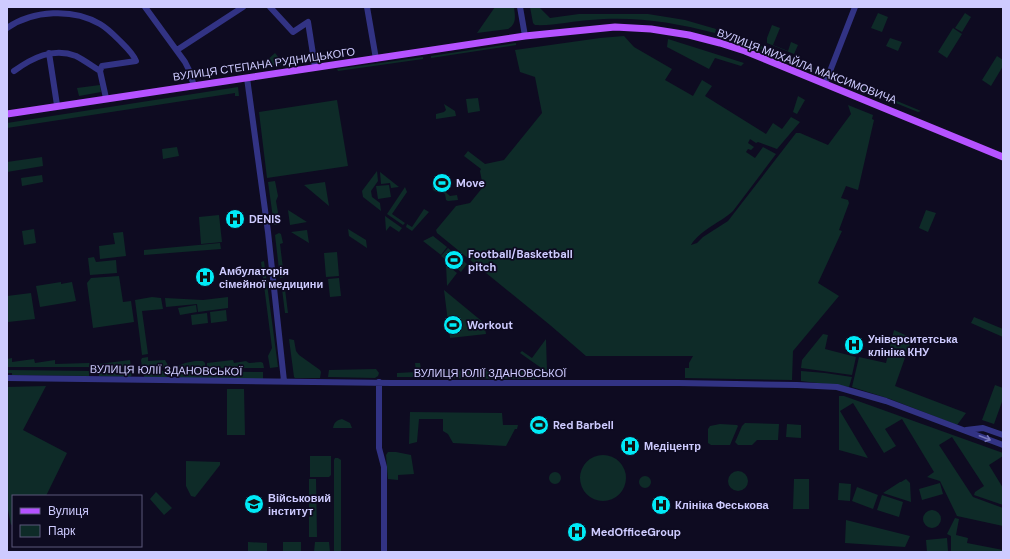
<svg xmlns="http://www.w3.org/2000/svg" width="1010" height="559" font-family="'DM Sans',sans-serif">
<rect width="100%" height="100%" fill="#0e0b21"/>
<!-- green -->
<path fill="#0e2b28" d="M495,7h19c1,9 3,17 -6,22l-31,4z
M530,7h9l11,11 29,-4h69l37,6 31,9 -1,4c-43,-11 -81,-17 -125,-13 -18,1 -37,6 -55,5l-2,-2z
M878,13l10,4 -6,15 -11,-4z
M965,13l6,4 -9,15 -7,-4z
M772,25l8,3 -7,17 15,6 3,-9 7,3 -4,9 -27,-11v-5z
M953,28l9,6 -15,24 -9,-6z
M624,36l10,11 38,22 -7,11 28,16 9,-16 10,6 -7,10 61,38 7,-11 9,6 9,-12 9,5 -23,27 -19,-7 -2,1 -6,-4 -2,4 6,4 -3,3 -3,-1 -2,3 9,6 8,-11 13,7 -43,57c-13,12 -32,18 -42,34l6,-2 6,-6 25,-16 68,-88h4l28,12 23,-31 -3,-9 25,10 -1,4 2,1 -16,70 -12,-4 -5,12 7,2 1,3 -10,27 3,1 -24,52 21,13 -46,55 -1,29 -107,-2v-10h4v-5l4,-7h-107l-36,-31 -113,-92 -1,-3 20,-24 14,-3 13,-16 -3,-16 1,-2 -17,-13 4,-5 17,13 19,-4 38,-47 -7,-36 -15,-5 -5,-22 85,-12z
M890,38l12,4 -4,9 -12,-5z
M668,39l76,24 -3,3 -26,-8 -6,11 -42,-22z
M751,42l63,26 -1,2 -62,-25z
M516,43v2l-85,13v-2z
M275,53l9,11 -35,6 -1,-4 16,-3z
M997,56l6,4v6l-12,20 -9,-6z
M423,57v2l-85,12 -1,-2z
M856,84l65,27 -3,1 -60,-24z
M100,85l1,7 -22,4 -2,-8z
M238,87l1,9h-4v-3l-228,35v-5z
M798,96l7,4 -8,14 -4,-2z
M478,98l2,13 -12,2 -2,-14z
M337,100l11,66 -81,12 -8,-66z
M444,104l11,7 1,5 -20,3v-5l8,-2 2,-2z
M177,147l2,9 -16,3 -1,-10z
M42,157l1,9 -36,6v-10z
M377,171l1,10 -7,10 1,6 8,6 1,8 -18,-14 -1,-6z
M380,172l19,15 -8,1 -1,-5 -9,1z
M42,175l1,7 -21,4 -1,-8z
M275,181l3,15 -2,5 4,23 -6,1 -6,-43z
M325,182l4,24 -25,-21z
M432,184h4l14,12 7,-1 1,5 -10,1 -2,-1 -1,-6 -3,-2h-5l-4,-2z
M389,185l2,12 -13,2 -2,-13z
M405,187l2,5 -15,22 13,9 -2,2 -16,-11z
M424,209l5,3 -17,19 -6,-4 1,-3 5,3z
M288,210l19,12 -17,3z
M926,210l10,3 -8,19 -9,-4z
M219,215l3,27 -21,2 -2,-27z
M385,216l17,12 -3,4 -9,-6 -4,5z
M34,229l2,14 -12,2 -2,-14z
M348,229l18,11 1,8 -18,-12z
M307,230l2,13 -18,-11z
M123,232l3,24 -26,3 -1,-13 16,-2 -2,-11z
M279,233l2,1 2,9 -3,1 4,33 -4,1 -5,-43z
M433,236l14,11 -6,8 -18,-14z
M220,243l1,6 -77,6v-5z
M448,248l19,16 -6,8 -20,-16z
M337,252l2,24 -13,1 -2,-24z
M94,257l2,5 20,-2 1,13 -27,2 -2,-17z
M264,261l14,106 -8,1 -2,-12 4,-8 -11,-86z
M446,264l11,9 -10,13z
M119,276l4,26 8,-1 3,21 -41,6 -6,-45 4,-5z
M339,278l2,18 -11,1 -2,-18z
M281,281h3l4,32h-3z
M61,282v2l11,-2 4,19 -36,6 -4,-21z
M444,290l40,33 2,11 -36,4z
M31,293l4,26 -27,3 -1,-26z
M152,297l9,1 2,11 -21,2 6,43 -6,1 -7,-55z
M228,297v11l-30,4 -1,-8 -31,3 -1,-9 38,2z
M196,305l1,7 -17,3 -2,-7z
M226,310l1,11 -16,2 -1,-11z
M207,313l1,10 -16,2 -1,-10z
M974,317l29,12v8l-32,-14z
M894,330l18,8 -17,48 71,27 -9,12 -67,-26 -38,-12 7,-30 27,6z
M823,334l5,1 -3,14 31,8 -4,18 -51,-7 1,-8z
M289,339l5,1 2,11 3,4 21,15 1,2 -1,6h-25l-1,-1z
M546,339l1,33 -27,-19 2,-2 10,7z
M148,357v4l17,-1 4,7h-27l-1,-7 1,-2z
M12,358v4l22,-3 1,4 20,-3v4l34,-1 1,1v3h-83v-8z
M130,360l1,7 -32,-1v-2z
M233,360l1,3 12,-2 3,2 12,-1 2,1 1,5h-57v-5z
M195,361h8l2,2v5l-29,-1 9,-4z
M415,363h5l2,14h-25v-4l19,-1z
M376,369l3,4 -1,3 -3,2 -47,-1 1,-7z
M7,370l82,1v5l-77,-1v-2h-5z
M99,370l31,1 2,4 -2,2 -31,-1z
M530,370l6,3v6l-111,-1v-7z
M143,371h26l1,4 -4,2h-22z
M178,371l85,1v7l-81,-1 -4,-2z
M801,371l24,2 27,4 -3,10 -48,-6z
M995,385l8,3v11l-9,25 -12,-4z
M46,386l-23,44 44,23 -21,43h-33v28l-2,1 -4,-20v-118z
M227,389h17l1,46h-18z
M839,396h5l159,57v3l-14,9 14,23v17l-29,-10 1,-3 9,-6 -32,-49 -13,8 34,52 30,11v18l-46,-10 -17,-35 -13,-4 7,-5 -32,-53 -17,10 11,17 -12,7 -31,-50 -13,8 28,47 -29,-8z
M410,412l92,1 1,12h15l-1,4h-2l-9,17 -53,-3 -5,-9 -5,-3v-12h-24l-2,23 -8,2z
M342,419l8,4 2,5h-19c1,-6 4,-8 9,-9z
M745,423l34,1 -1,16h-21l-5,5h-14l-3,-3 1,-2 6,-14z
M720,424l17,1 1,1 -8,19h-19l-3,-2v-14l2,-3z
M787,424l14,1v13l-15,-1z
M388,452h8l15,3 3,19 -16,1v5l-10,-1 -2,-24z
M580 478a23 23 0 1 1 46 0a23 23 0 1 1-46 0Z
M331,456v19l-2,2h-19v-21z
M335,458h3l3,2v92h-7v-92z
M186,461l34,1v3l-25,32 -4,-1 -5,-10z
M728 481a10 10 0 1 1 20 0a10 10 0 1 1-20 0Z
M549 478a6 6 0 1 1 12 0a6 6 0 1 1-12 0Z
M639 482a6 6 0 1 1 12 0a6 6 0 1 1-12 0Z
M309,479h7l1,58h-8z
M794,479h15v30h-16z
M906,479l4,4 1,19 -28,-9 17,-11h1z
M839,483l12,1 -1,17 -12,-1z
M940,483l3,11 -21,6 -3,-11z
M857,487l21,8 -5,14 -21,-8z
M156,492l16,16 -8,7 -14,-16z
M882,495l21,7 -4,15 -22,-7z
M923 519a9 9 0 1 1 18 0a9 9 0 1 1-18 0Z
M955,518l4,1 -3,16 12,3 -1,5 36,7v2h-52v-16l-4,-2z
M846,520l64,16 -5,11 -60,-4z
M947,538l1,13 -21,1 -1,-12z
M248,542l19,1v8h-19z
M283,542h18v9h-18z
M315,542h14l1,10h-16z"/>
<g fill="none" stroke-linecap="round" stroke-linejoin="round">
<!-- minor -->
<path stroke="#323384" stroke-width="6" d="M145,7l40,55 4,8 5,16
M270,7l23,25 15,-10 7,45
M367,7l9,52
M520,7l5,29
M7,28c26,-18 66,-20 93,-4 7,4 13,10 19,16 6,6 14,13 17,21l-34,5 -2,5
M177,50l66,-43
M49,53l8,52
M14,71c18,-13 39,-24 62,-15 8,4 16,10 24,15l6,27
M247,78l21,154 16,149
M825,84l30,-77
M7,378l385,5h287l118,2 40,2 49,14 117,44
M379,382v66l5,19v85
M966,430l17,-2 20,7"/>
<!-- major -->
<path stroke="#b552ff" stroke-width="7" d="M7,114l518,-78 90,-9 36,2 38,6 31,8 25,8 258,106"/>
</g>
<!-- one-way arrows -->
<defs><path id="oneway-shaft" d="M-6 0H5M1.5-3L5.5 0L1.5 3" fill="none" stroke-width="1.6" stroke-linecap="round" stroke-linejoin="round"/></defs>
<use stroke="#7877bb" href="#oneway-shaft" transform="translate(985 438) rotate(21)"/>
<!-- icons -->
<defs>
<symbol id="stadium-disc" viewBox="-11 -11 22 22"><circle r="9.5" fill="#00eaf6" stroke="#0e0b21"/><path d="M0-5a6.5 5 0 1 0 0 10a6.5 5 0 1 0 0-10ZM-3.5-1.8h7v3.6h-7Z" fill="#111"/></symbol>
<symbol id="hospital-disc" viewBox="-11 -11 22 22"><circle r="9.5" fill="#00eaf6" stroke="#0e0b21"/><path d="M-5-5h3v3.5h4V-5h3V5h-3V1.5h-4V5h-3Z" fill="#111"/></symbol>
<symbol id="university-disc" viewBox="-11 -11 22 22"><circle r="9.5" fill="#00eaf6" stroke="#0e0b21"/><path d="M0-5L7-2L0 1L-7-2ZM-4 1L0 2.5L4 1V4Q0 6-4 4Z" fill="#111"/></symbol>
</defs>
<g fill-rule="evenodd">
<use href="#stadium-disc" x="431" y="172" width="22" height="22"/>
<use href="#hospital-disc" x="224" y="208" width="22" height="22"/>
<use href="#stadium-disc" x="443" y="249" width="22" height="22"/>
<use href="#hospital-disc" x="194" y="266" width="22" height="22"/>
<use href="#stadium-disc" x="442" y="314" width="22" height="22"/>
<use href="#hospital-disc" x="843" y="334" width="22" height="22"/>
<use href="#stadium-disc" x="528" y="414" width="22" height="22"/>
<use href="#hospital-disc" x="619" y="435" width="22" height="22"/>
<use href="#university-disc" x="243" y="493" width="22" height="22"/>
<use href="#hospital-disc" x="650" y="494" width="22" height="22"/>
<use href="#hospital-disc" x="566" y="521" width="22" height="22"/>
</g>
<g text-anchor="middle" stroke-width="3.5" stroke-linejoin="round" paint-order="stroke">
<!-- street labels -->
<g font-size="11" fill="#cecbff" stroke="#0e0b21">
<text transform="translate(264 64) rotate(-8)" y="4">ВУЛИЦЯ СТЕПАНА РУДНИЦЬКОГО</text>
<text transform="translate(807 66) rotate(21)" y="4">ВУЛИЦЯ МИХАЙЛА МАКСИМОВИЧА</text>
<text transform="translate(166 370) rotate(1)" y="4">ВУЛИЦЯ ЮЛІЇ ЗДАНОВСЬКОЇ</text>
<text x="490" y="377">ВУЛИЦЯ ЮЛІЇ ЗДАНОВСЬКОЇ</text>
</g>
<!-- poi labels -->
<g font-size="11" font-weight="bold" fill="#cecbff" stroke="#0e0b21" text-anchor="start">
<text x="456" y="187">Move</text>
<text x="249" y="223">DENIS</text>
<text x="468" y="258">Football/Basketball<tspan x="468" dy="13">pitch</tspan></text>
<text x="219" y="275">Амбулаторія<tspan x="219" dy="13">сімейної медицини</tspan></text>
<text x="467" y="329">Workout</text>
<text x="868" y="343">Університетська<tspan x="868" dy="13">клініка КНУ</tspan></text>
<text x="553" y="429">Red Barbell</text>
<text x="644" y="450">Медіцентр</text>
<text x="268" y="502">Військовий<tspan x="268" dy="13">інститут</tspan></text>
<text x="675" y="509">Клініка Феськова</text>
<text x="591" y="536">MedOfficeGroup</text>
</g>
</g>
<!-- border -->
<rect width="1010" height="559" fill="none" stroke="#cecbff" stroke-width="16"/>
<!-- legend -->
<rect x="12" y="495" width="130" height="52" fill="#0e0b21" stroke="#5b587a"/>
<rect x="20" y="508" width="20" height="6" fill="#b552ff" stroke="#5b587a"/>
<text x="48" y="515" font-size="12" fill="#cecbff">Вулиця</text>
<rect x="20" y="525" width="20" height="12" fill="#0e2b28" stroke="#5b587a"/>
<text x="48" y="535" font-size="12" fill="#cecbff">Парк</text>
</svg>
